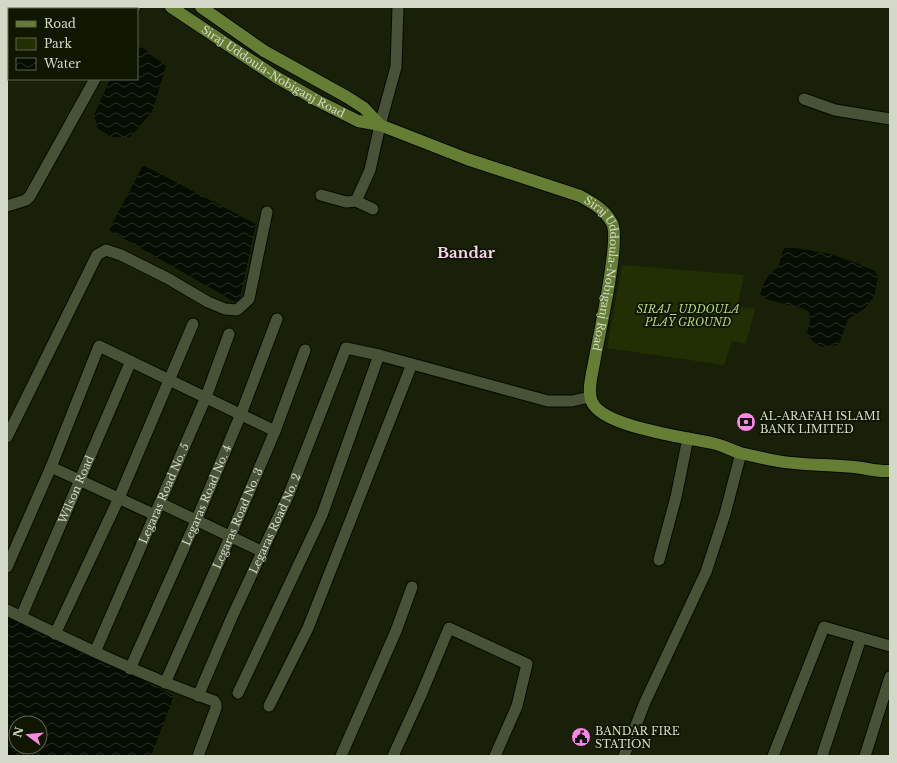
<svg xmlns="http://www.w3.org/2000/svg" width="897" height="763" font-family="'Libre Baskerville',serif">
<defs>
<pattern id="water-waves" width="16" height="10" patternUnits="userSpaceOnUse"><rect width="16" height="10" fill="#050c00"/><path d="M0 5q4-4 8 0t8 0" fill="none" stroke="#292f24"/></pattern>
</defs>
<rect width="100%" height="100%" fill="#182107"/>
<!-- green -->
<path fill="#222f03" d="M622,265l122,10 -7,32 18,2 -9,35 -14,-3 -8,24 -117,-17z"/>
<!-- water -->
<path fill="url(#water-waves)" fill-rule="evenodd" d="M142,47l24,19 -14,46 -22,25h-18l-14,-8 -4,-14 16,-36h27v-31z
M143,165l113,59 -16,74 -5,4 -126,-72z
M784,248h12l34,6 24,8 21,9 3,6 -4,20 -10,12 -16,10 -9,25c-15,6 -22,4 -32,-10l3,-14 -1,-8 -5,-3 -38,-10 -6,-4 4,-12 5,-8 9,-8z
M7,610l167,86 -23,60h-144zM16,723h24v24h-24z"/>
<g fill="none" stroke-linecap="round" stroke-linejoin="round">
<defs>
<g id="minor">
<path d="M134,9l1,-2"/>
<path d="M804,99l31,11 55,9"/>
<path d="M321,195l25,7 10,-1 14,-31 10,-45 16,-58 2,-60"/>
<path d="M356,201l17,8"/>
<path d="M7,206l19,-6 4,-4 65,-117"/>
<path d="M7,437l90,-182 9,-5 15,5 46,23 41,24 17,7 12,1 12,-11 18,-87"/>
<path d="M51,467l104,48"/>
<path d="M160,503l103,49"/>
<path d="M659,560l17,-63 12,-59"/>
<path d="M7,567l44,-100 48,-121 176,85"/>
<path d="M7,610c68,33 136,66 207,91l2,3v4l-18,48"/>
<path id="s1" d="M21,617l110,-256"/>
<path d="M55,634l64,-136 74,-174"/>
<path id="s2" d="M95,652l111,-255 23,-63"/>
<path id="s3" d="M130,669l66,-148 45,-107 36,-95"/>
<path id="s4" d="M165,683l65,-146 45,-106 30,-81"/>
<path d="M238,693l84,-178 57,-160"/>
<path id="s5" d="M198,696l34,-79 57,-123 57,-146 33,7 169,46h24l18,-4"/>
<path d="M269,706l39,-78 104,-264"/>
<path d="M341,756l55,-125 16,-44"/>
<path d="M393,756l28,-61 28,-67 78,36 -10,42 -22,50"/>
<path d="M624,756l21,-54 61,-130 19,-58 16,-61"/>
<path d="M773,756l51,-129 66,19"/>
<path d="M822,756l39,-118"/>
<path d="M865,756l25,-79"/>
</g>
<g id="major">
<path id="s6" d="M171,7l105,70 42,24 40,20 22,4 87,34 113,37c13,7 25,14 32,27 9,17 -14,116 -18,140 -2,11 -7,28 -2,39 11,25 93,35 120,41 10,2 19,7 28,10 9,2 18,4 27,6 29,7 58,5 87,8 12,1 24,5 36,4"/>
<path d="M201,7l63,44 83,46 17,11 16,17"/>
</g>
</defs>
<!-- minor casing -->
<use href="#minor" stroke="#040a00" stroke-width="13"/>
<!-- major casing -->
<use href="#major" stroke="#040a00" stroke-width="14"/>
<!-- minor -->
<use href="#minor" stroke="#485237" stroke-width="11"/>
<!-- major -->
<use href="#major" stroke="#667e33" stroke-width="12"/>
</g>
<!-- icons -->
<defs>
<symbol id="bank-disc" viewBox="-11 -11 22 22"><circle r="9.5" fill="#fb87e5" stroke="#0f1701"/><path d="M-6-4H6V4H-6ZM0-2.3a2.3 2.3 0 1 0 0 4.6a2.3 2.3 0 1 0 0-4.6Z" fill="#111"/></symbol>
<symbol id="civic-disc" viewBox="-11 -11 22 22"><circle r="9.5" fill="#fb87e5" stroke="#0f1701"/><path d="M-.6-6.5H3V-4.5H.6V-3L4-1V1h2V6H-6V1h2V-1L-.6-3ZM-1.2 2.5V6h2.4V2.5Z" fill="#111"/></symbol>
</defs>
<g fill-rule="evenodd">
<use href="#bank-disc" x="735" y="411" width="22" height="22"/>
<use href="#civic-disc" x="570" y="726" width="22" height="22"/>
</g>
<g text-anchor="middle" stroke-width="4" stroke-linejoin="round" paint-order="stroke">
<!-- street labels -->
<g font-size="11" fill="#d3d9c9" stroke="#0f1701">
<text dy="4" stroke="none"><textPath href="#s6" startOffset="121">Siraj Uddoula-Nobiganj Road</textPath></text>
<text dy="4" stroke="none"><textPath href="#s6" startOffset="543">Siraj Uddoula-Nobiganj Road</textPath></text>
<text dy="4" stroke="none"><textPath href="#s1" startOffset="139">Wilson Road</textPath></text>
<text dy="4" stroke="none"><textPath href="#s2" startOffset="173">Legaras Road No. 5</textPath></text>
<text dy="4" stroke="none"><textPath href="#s3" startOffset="190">Legaras Road No. 4</textPath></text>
<text dy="4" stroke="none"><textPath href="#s4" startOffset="180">Legaras Road No. 3</textPath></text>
<text dy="4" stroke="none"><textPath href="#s5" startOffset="189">Legaras Road No. 2</textPath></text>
</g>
<!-- park labels -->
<g font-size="11" font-style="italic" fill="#b9d97d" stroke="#0f1701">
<text x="688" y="313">SIRAJ_UDDOULA<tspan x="688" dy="13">PLAY GROUND</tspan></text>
</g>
<!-- poi labels -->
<g font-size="11" fill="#d3d9c9" stroke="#0f1701" text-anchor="start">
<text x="760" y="420">AL-ARAFAH ISLAMI<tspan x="760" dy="13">BANK LIMITED</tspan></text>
<text x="595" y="735">BANDAR FIRE<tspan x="595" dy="13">STATION</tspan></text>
</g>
<!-- district labels -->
<g font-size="15" font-weight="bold" fill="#f9d1ef" stroke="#0f1701">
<text x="466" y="258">Bandar</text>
</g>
</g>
<!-- border -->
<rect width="897" height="763" fill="none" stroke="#d3d9c9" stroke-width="16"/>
<!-- legend -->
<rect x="8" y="8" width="130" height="72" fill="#0f1701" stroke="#5d6551"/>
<rect x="16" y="21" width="20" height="6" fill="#667e33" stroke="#5d6551"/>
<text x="44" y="28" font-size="12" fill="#d3d9c9">Road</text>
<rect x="16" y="38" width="20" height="12" fill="#222f03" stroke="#5d6551"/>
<text x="44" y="48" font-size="12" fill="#d3d9c9">Park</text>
<rect x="16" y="58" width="20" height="12" fill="url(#water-waves)" stroke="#5d6551"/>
<text x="44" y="68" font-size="12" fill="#d3d9c9">Water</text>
<!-- north arrow -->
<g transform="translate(28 735) rotate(286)"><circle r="19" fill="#0f1701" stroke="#5d6551"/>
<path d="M0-3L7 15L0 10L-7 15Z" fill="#fb87e5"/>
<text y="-6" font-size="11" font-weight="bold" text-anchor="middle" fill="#d3d9c9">N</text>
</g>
</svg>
